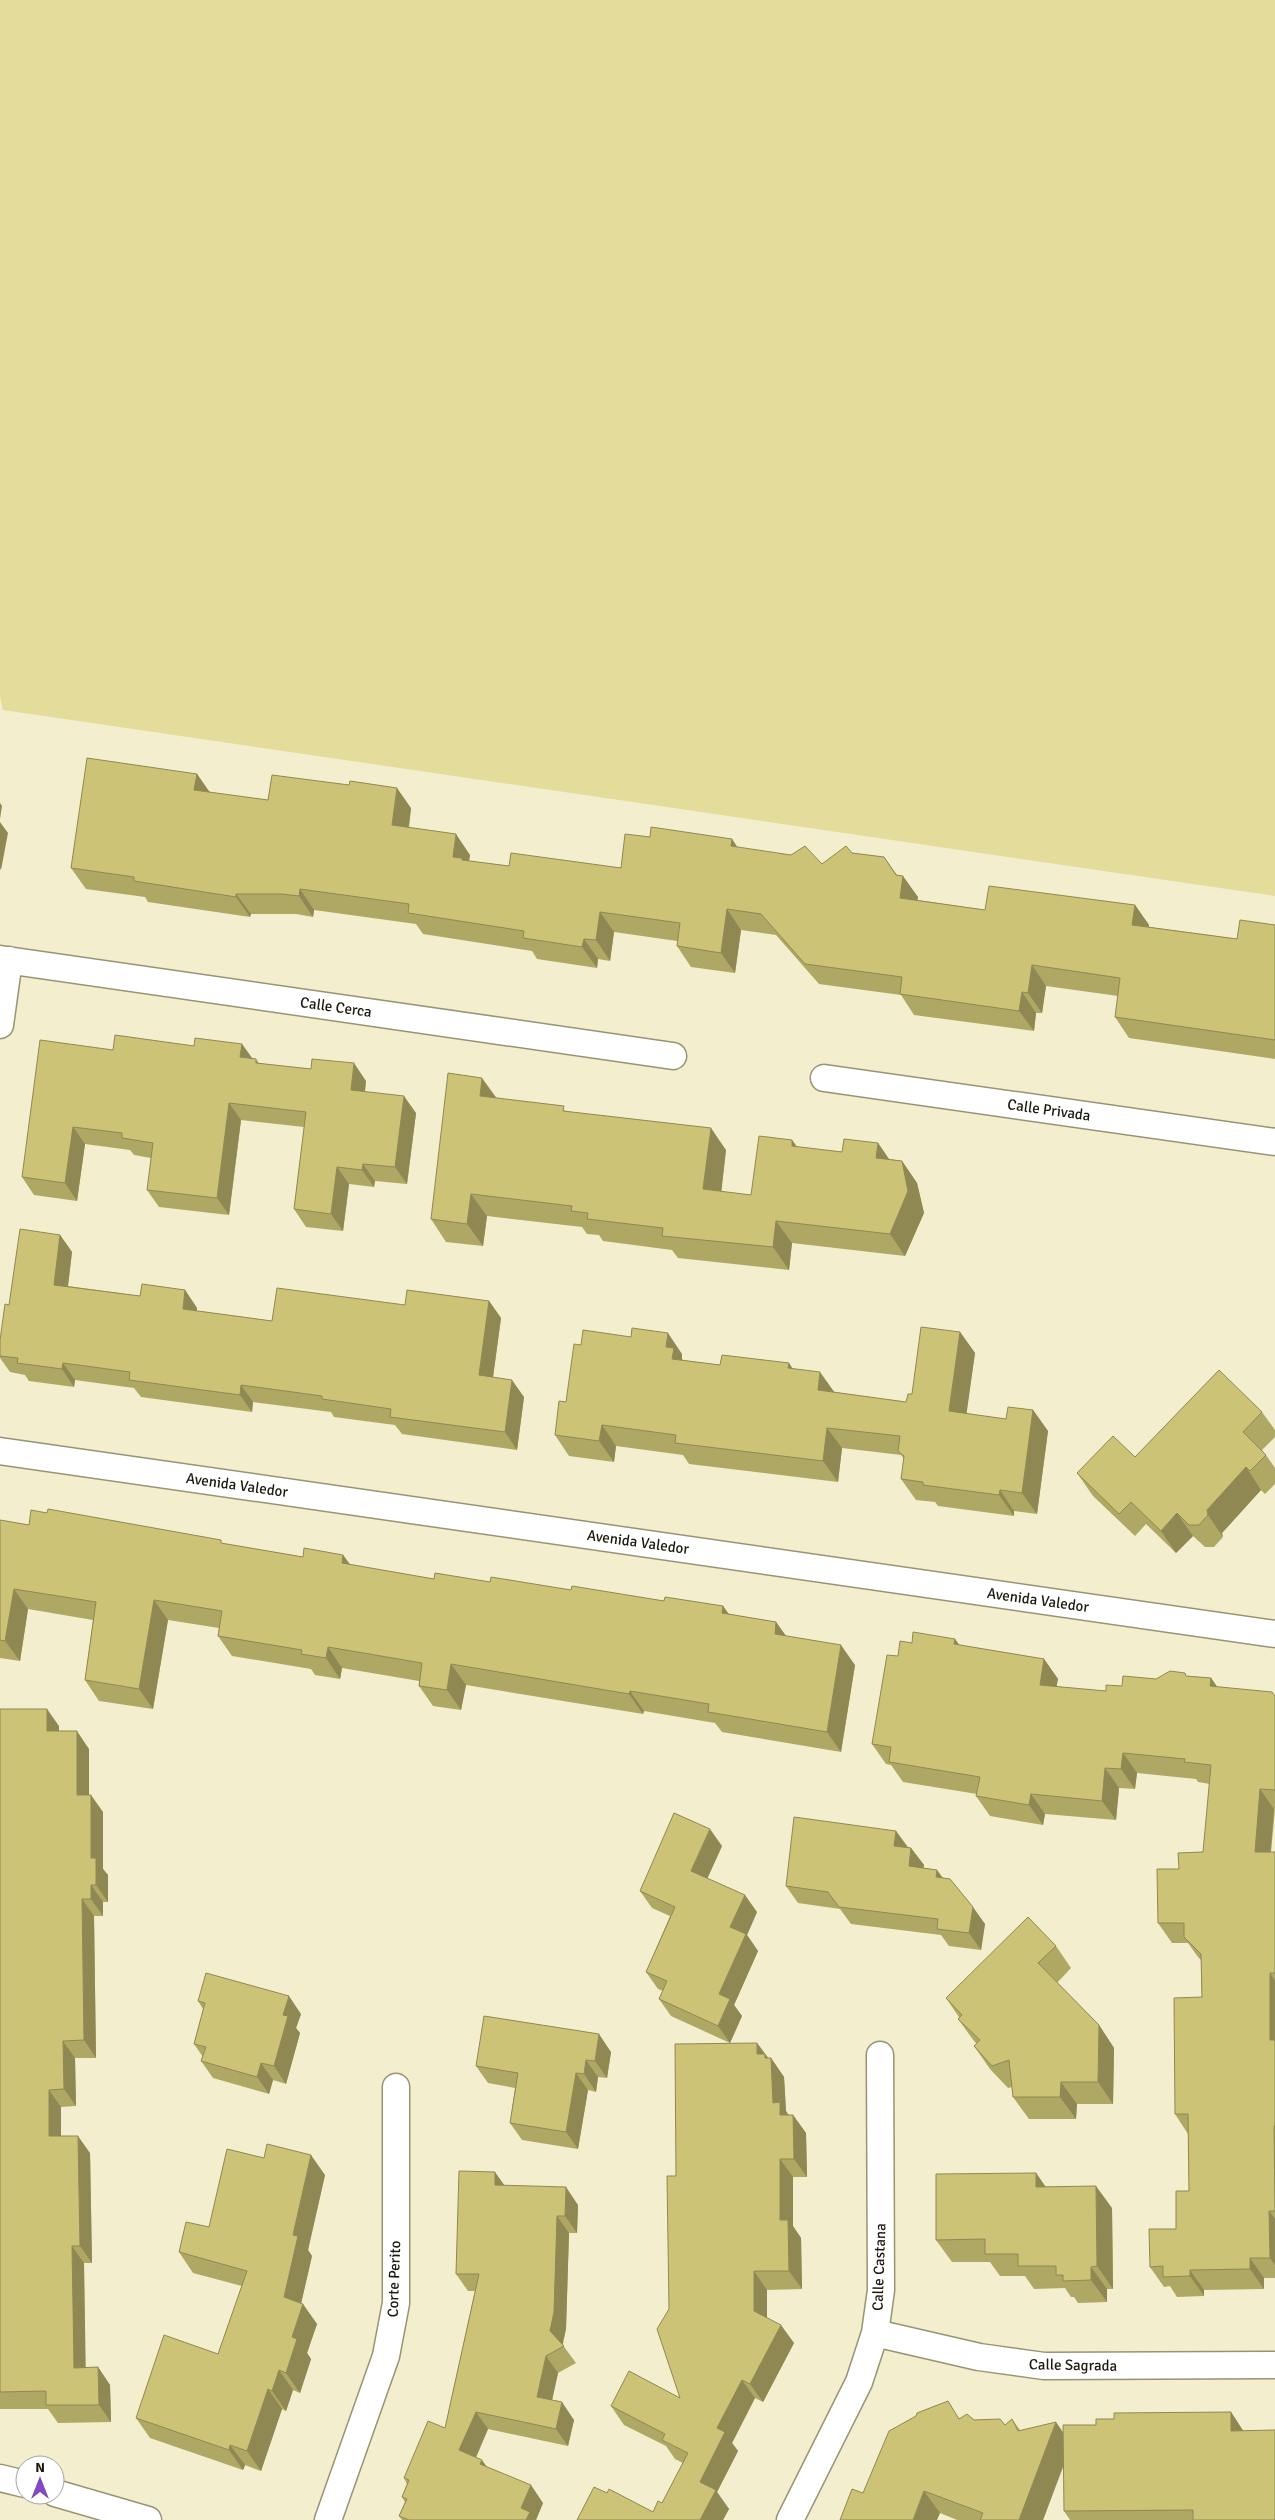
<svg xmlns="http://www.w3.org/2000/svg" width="1275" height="2520" font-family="Signika,sans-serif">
<rect width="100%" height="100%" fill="#f3efce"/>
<!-- green -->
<path fill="#e3dc9b" d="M0,0h1275v896l-1272,-186 -3,-13z"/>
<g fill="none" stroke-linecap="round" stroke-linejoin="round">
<defs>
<path id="minor" d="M0,959l673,97
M0,1025l9,-65
M824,1078l451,64
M0,1451l1275,183
M875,2333l104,24 65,9 231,-1
M0,2478l25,6
M55,2493l93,27
M328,2520l58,-164 10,-53v-216
M790,2520l69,-138 16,-49 6,-43 -1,-235"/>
</defs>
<!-- minor casing -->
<use href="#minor" stroke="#979374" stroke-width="29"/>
<!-- minor -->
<use href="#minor" stroke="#fff" stroke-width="26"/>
</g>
<!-- wall -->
<path fill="#afa865" d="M197,774l13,19 58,7 143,8 -2,20 61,27 -1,6 40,5 112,2 29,-31 82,2 5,8 85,17 30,-11 32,4 13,18 21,22 -1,3 68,10 150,-5 14,20v2l88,12 38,-14v134l-146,-21 -14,-21 3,-21 -72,-10 -4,27h-6l-2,18 -120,-16 -13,-20 -82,-11 -43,-49 -35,-5 -6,43 -44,-6 -14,-21v-5l-63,-9 -4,29 -12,-2 -1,9 -60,-9 -5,-8 -109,-17 -7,-10 -102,-14 -1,7 -17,-3h-45l-1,3 -102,-15 -3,-5 -59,-8 -15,-21z
M242,1044l10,14 4,1 3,4 107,18 -1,10 51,22 -9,71 -32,-3 -1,6 -25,-3 -6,47 -37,-4 -12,-18 10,-82 -63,-7 -12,95 -70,-8 -12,-17 4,-32 -17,-3 -4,-5 -45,-6 -8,57 -43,-6 -12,-18 91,-127z
M497,1098l70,13 159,39 -5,42 30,3 41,-55 5,7 45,5 36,-9 11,16 13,2 15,22 7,30 -19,43 -113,-13 -3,27 -111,-12 -6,-8 -69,-9 -4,-6 -12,-1 -5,-7 -95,-11 -4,30 -37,-4 -15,-23z
M60,1235l12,17 -4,34 72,10 45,-6 12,18v3l75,10 133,-16 84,-4 12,17 -8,59 31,20 -7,53 -115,-16 -7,-9 -61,-8 -3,-5 -78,-10 -1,10 -111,-15 -7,-9 -59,-8 -1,7 -45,-6 -4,-6 -15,-3 -10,-14v-18l9,-35z
M960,1332l15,21 -9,61 40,5 27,-9 15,21 -11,83 -23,-3v5l-76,-10 -3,-4 -19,-2 -15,-21 3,-20 -3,-4 -59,-7 -4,34 -149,-18 -6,-9 -67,-9 -2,16 -45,-6 -14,-21 11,-33 116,-48v6l38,5 73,4 41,23 72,10z
M1262,1412l13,18v7l-13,13 4,5 9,13v16l-10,10 -4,-4 -39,43 1,4 -9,10h-9l-12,-11 -17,17 -30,-29 -11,12 -42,-40 -16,-23 58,-16z
M0,1520l29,5 195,19 79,13 40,-2 7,10 84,14 56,3 81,8 93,11 59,5 6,8 47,8 10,14 69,29 -14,87 -119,-20 -7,-9 -71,-12 -1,3 -177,-29 -5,25 -28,-4 -14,-20v-5l-77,-13 -2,11 -25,-4 -4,-6 -79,-13 -14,-20 1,-8 -51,-8 -15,89 -54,-8 -14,-21 8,-60 -65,-11 -8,52 -20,-3z
M955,1639l4,6 85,14 14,20 -2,8 50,4 16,-5 34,-7 32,-3 23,2 6,9 58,9v113l-4,43h4v426h-11v11l-60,1v6l-27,1 -7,-11 -6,1 -14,-20 26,-38 13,-38 -1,-57 -13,-20 27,-117 -1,-37 -3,-3 -10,-14h-16l-14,-20 21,-54 24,-17 7,-68 -12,-2 -2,-3 -59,-6 -2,16 -16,-1 -3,32 -71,-6 -2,11 -53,-9 -14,-20 1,-2 -74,-12 -12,-17 -5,-1 -14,-20 26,-88 14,-13z
M0,1709l59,17v5l30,18v46l14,17v57l5,6v27h-5v14h-9l2,142h-21l1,48 -15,1v29l29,17 2,110h-8l1,105 13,-1 12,18 1,37 -53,1 -10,-14h-48z
M896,1831l12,16 3,1 13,17 -1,3 14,2 6,8 42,46 -4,26 -32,-4 -8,-11 -90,-11 -11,-15 -42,-6 -12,-17z
M722,1846l-15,33 50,33 -10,23 11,16 -24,54 8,11 -12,27 -59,-27 -12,-17 4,-8 -5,-2 -12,-17 24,-56 -18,-8 -12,-17z
M1056,1946l15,22 -14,15 42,42 15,23 -1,56h-36l-1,15h-47l-16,-22 -1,-10 -4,1 -18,-19 -16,-23 3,-2 -3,-3 -16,-22 1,-2 -13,-19z
M198,2001l103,13 -5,14 4,5 -14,51 -13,-4 -4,14 -56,-16 -12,-17 2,-4 -9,-13 9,-35z
M757,2043l11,15h3l13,19 2,34 2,4h5l13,18 1,44h-14v49l8,12 1,51 -35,1v28l27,25 -31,59 -8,-4 -23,45 6,8 -21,41 12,17 -6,11h-146l30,-27 46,19 9,-9 21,-40 -8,-4 -9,-13 -42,-21 -13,-19 69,-8 -11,-89 7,-133z
M611,2052l-4,26 -9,-1 -2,15 -8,-2 -10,59 -56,-9 -12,-17 5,-35 -27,-5 -12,-17z
M1036,2173l9,13 67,22 1,81h-6v13l-29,1 -4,-6h-3l-6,-9 -31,1 -9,-13h-25l-10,-14h-38l-16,-22z
M325,2175l-17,75 4,6 -11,47 16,21 -10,29 4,6 -11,34 -7,-3 -7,21 -4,-2 -21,62 -16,-6 -2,5 -93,-32 -14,-20 82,-64 24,-68 -49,-13 -14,-21z
M505,2185l73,20 -1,28h-8l-3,96 -4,15 14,19 -18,10 -6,27 22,20 -6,26 -80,-17 -12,29 10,8 57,37 -7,17h-134l-3,-4 6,-14 -3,-5 5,-13 -3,-6 41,-50 30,-137h-7l-12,-17z
M1231,2412l12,19 32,89h-205l-6,-9v-46l-21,55h-86l-17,-7 -77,-20 97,-75 45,7 7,-6 8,11 43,3 33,-8 18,-6z"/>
<!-- shaded-wall -->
<path fill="#8f8853" d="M197,774l14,20 -17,-4z
M397,788l14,20 -5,38 -14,-21z
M0,803l2,3 -2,13z
M0,822l8,11 -7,37 -1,-2z
M456,834l14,21 -2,12 -15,-10z
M732,839l14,21 -15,-14z
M884,857l18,26 1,-7 15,21 -3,22 -15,-21z
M300,889l14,21 -1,7 -14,-21z
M236,894l15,20 -1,3 -14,-20z
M1135,905l14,20 -3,20 -14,-20z
M727,909l14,21 -6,43 -14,-20z
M600,912l14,20 -4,29 -14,-21z
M584,939l14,20 -1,9 -15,-21z
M1032,965l14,21 -4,27 -14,-20z
M1022,992l14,21 -2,18 -15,-20z
M242,1044l12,17 -14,-4z
M354,1063l12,18 -3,26 -12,-17z
M482,1078l16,22 -18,-4z
M404,1096l12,17 -9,71 -12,-17z
M229,1103l12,17 -12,95 -12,-17z
M73,1127l12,17 -8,57 -12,-18z
M711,1128l15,22 -7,62 -16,-23z
M792,1140l16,22 -16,-16z
M878,1143l15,22 -17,-7z
M902,1161l15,22 7,30 -19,43 -15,-22z
M363,1164l12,17 -1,6 -12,-17z
M337,1167l12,17 -6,47 -12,-17z
M471,1194l16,22 -4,30 -16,-22z
M776,1221l16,22 -3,27 -16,-23z
M60,1235l12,17 -6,50 -12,-17z
M185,1290l12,18 -2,18 -12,-17z
M489,1301l12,17 -10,74 -12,-17z
M960,1332l15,21 -11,79 -15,-21z
M668,1333l14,21v5l6,10 -16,-10 -6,-12z
M63,1363l12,17 -1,7 -12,-18z
M789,1363l14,21 -15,-16z
M820,1372l15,21 -17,-3z
M512,1380l12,17 -7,53 -12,-18z
M241,1385l12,17 -1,10 -12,-17z
M1033,1410l15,21 -11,83 -15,-21z
M602,1425l14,21 -2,16 -15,-21z
M827,1428l15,20 -4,34 -15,-21z
M1246,1467l15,23 -39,43 1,4 -15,-22 -1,-5z
M1000,1490l14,21v5l-15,-21z
M1177,1513l16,23 -17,17 -15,-22z
M343,1555l15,20 -16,-12z
M14,1589l14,20 -8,52 -15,-20z
M154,1600l14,20 -15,89 -14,-20z
M723,1606l14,20 -15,-13z
M776,1622l15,21 -16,-9z
M955,1639l14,20 -15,-15z
M841,1645l14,20 -14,87 -14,-20z
M328,1647l14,21 -2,11 -14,-21z
M1044,1659l14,20 -5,26 -13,-20z
M451,1664l15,21 -5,25 -14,-20z
M1211,1678l14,20 -15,-12z
M630,1691l14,20 -1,3 -14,-20z
M47,1709l12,17v23l-12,-18z
M77,1731l12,18v63l-12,-17z
M1123,1753l14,20 -2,16 -14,-20z
M1105,1768l14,20 -3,32 -14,-19z
M1260,1789l14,20 -5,63 -14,-20z
M1031,1794l14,20 -2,11 -14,-20z
M91,1795l12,17v57l5,6v27l-12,-17 -5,-27z
M710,1829l12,17 -19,42 -12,-17z
M896,1831l12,17 -14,-2z
M911,1848l13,17 -3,18 -12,-17z
M937,1870l12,17 -13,-10z
M91,1885l12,17v14l-12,-17z
M745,1895l12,17 -10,23 11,16 -24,54 8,11 -12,27 -12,-17 1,-32 11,-67z
M82,1899l12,17 2,142 -12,-18z
M973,1907l12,17 -4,26 -12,-17z
M1270,1973l5,8v67l-5,-8z
M289,1996l12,18 -5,14 4,5 -14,51 -12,-18 9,-51z
M1099,2025l15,23 -1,56 -15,-22z
M599,2034l12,18 -4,26 -12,-17z
M63,2041l12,17 1,48 -12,-17z
M757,2043l15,20 -1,-5 13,19 2,34 7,10 -13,-6 -7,-12 -16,-49z
M586,2060l12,17 -2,15 -12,-18z
M261,2063l12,17 -4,14 -12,-17z
M576,2073l12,17 -10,59 -12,-17z
M1061,2082l16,22 -1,15 -16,-22z
M49,2090l12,17v46l-12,-17z
M793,2115l13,18 1,44 -13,-18z
M1274,2126l1,2v83z
M78,2136l12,17 2,110 -12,-17z
M311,2155l14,20 -17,75 4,6 -14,61 -14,-20 9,-62z
M780,2159l13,18v49l8,12 1,51 -13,-18 -9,-51z
M495,2172l12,17 -12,-4z
M1036,2173l16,23 -16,-9z
M1096,2186l16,22 1,81 -16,-23z
M566,2187l12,18 -1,28 -12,-17z
M1269,2211l6,8v46l-5,-7z
M557,2216l12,17 -3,96 -4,19 -12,-17z
M72,2246l12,17 2,122 -12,-17z
M1250,2258l14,20v11l-14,-20z
M1091,2267l16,22v13l-16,-22z
M1190,2270l14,20v6l-14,-20z
M754,2271l13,19v40l-13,-19z
M303,2304l14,20 -10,29 4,6 -11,34 -14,-20 6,-36z
M781,2325l13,18 -31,59 -13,-18z
M546,2356l12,17 -9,41 -12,-17z
M98,2367l12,18 1,37 -12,-17z
M279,2370l14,20 -7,21 -14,-20z
M742,2380l13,18 -23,45 6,8 -21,41 12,17 -6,11h-23v-38l17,-54z
M268,2389l14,20 -21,62 -14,-20z
M562,2402l12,18 -6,26 -12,-17z
M476,2412l12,17 -17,39 -12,-18z
M1231,2412l15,23 -15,-4z
M1056,2422l15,22 -28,76h-24z
M230,2445l15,20 -2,5 -14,-20z
M482,2460l12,17 -14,-13z
M531,2485l12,18 -7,17h-10l-5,-12z
M924,2491l16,22 -3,7h-24z"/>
<!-- building -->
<path fill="#ccc376" stroke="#8f8853" d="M87,758l110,16 -3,16 74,10 4,-25 77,10 1,-4 47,7 -5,37 64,9 -3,23 9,1v2l47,6 2,-13 110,15 4,-34 25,3 1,-10 81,12 -1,7 60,9 14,-9 17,18 24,-18 6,7 32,4 12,18 7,1 -3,22 85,12 4,-24 146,19 -3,20 105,14 3,-19 35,5v115l-160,-23 5,-39 -88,-13 -4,28 -6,-1 -3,19 -119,-17 2,-17 -97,-13 -44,-50 -34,-5 -6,44 -44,-7 3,-23 -80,-11 -4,28 -12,-1 -2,8 -59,-9 1,-7 -116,-18 1,-9 -109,-15 -1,7 -17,-2h-46v3l-102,-16v-4l-63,-9z
M115,1035l79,11 1,-8 47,6 -2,13 16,2v4l55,6 1,-10 42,4 -3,27 53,6 -9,71 -32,-3 -1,6 -25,-3 -6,47 -37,-5 12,-97 -77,-9 -12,95 -70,-8 6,-47 -31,-5v-5l-49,-6 -8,56 -43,-6 18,-137 73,10z
M448,1073l34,5 -2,18 84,10 -1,5 148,17 -8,61 48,6 8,-59 33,4v6l50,6 2,-13 34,4 -2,15 26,3 6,30 -18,43 -114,-13 -3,26 -111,-11 1,-8 -76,-9 1,-6 -17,-2 1,-5 -101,-12 -4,30 -36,-5z
M20,1229l40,6 -6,50 86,11 2,-12 43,6 -2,19 89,12 5,-33 128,17 2,-15 82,11 -10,74 33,5 -7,52 -115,-15 1,-8 -69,-10v-3l-81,-11 -1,10 -111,-15 1,-8 -67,-9 -1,6 -45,-6 1,-5 -18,-2v-16l5,-36 4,1z
M921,1327l39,5 -11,79 57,8 2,-12 25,3 -11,83 -22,-3 -1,5 -76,-10v-3l-22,-3 3,-23 -6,-5 2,-15 -73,-8 -4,33 -148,-18 1,-8 -74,-10 -3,16 -44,-6 4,-34 7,1 8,-58 7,1 2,-15 48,7 1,-9 36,5 -2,14 8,1 -2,11 48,6 2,-10 67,8 -1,5 32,4 -2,18 88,12 2,-8h4z
M1219,1370l43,42 -19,20 23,23 -16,16 -4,-4 -39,43 1,5 -9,10h-10l-12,-12 -16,18 -30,-29 -12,12 -42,-41 36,-37 22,21z
M48,1509l173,31v3l82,14 1,-9 39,7 -1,8 92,16 1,-6 55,9 1,-5 80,13 1,-4 92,15 1,-4 58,9 -1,7 54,9 -1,12 66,11 -14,87 -119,-20 1,-8 -79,-13 -1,3 -178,-30 -4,26 -28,-4 3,-23 -94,-16 -2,11 -25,-4 1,-4 -84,-14 4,-25 -68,-11 -15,89 -54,-9 11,-78 -82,-13 -9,52 -5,-1v-120l29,5 2,-15 16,3z
M913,1632l42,7 -1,5 90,15 -4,26 66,6v-6l16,1 1,-10 33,3 14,-8 15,2 1,3 25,2 -1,8 62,6 3,4v94l-15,-1 -5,63h20v121h-5v67h5v86h-1l1,85h-6l1,47h-20v11l-60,1v6l-27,1v-11l-13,1 -1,-38h27v-38h13l-1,-77h-13l-1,-116 28,-1 -1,-43 -17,-17v-14h-26l-1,-54h22l-1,-16 25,-1 8,-87 -27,-3 1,-3 -62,-6 -2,16 -16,-1 -3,33 -71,-7 -2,11 -53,-9 4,-19 -91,-15 2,-15 -19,-3 15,-89 11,1 2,-15 12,2z
M0,1709h47v22h30v64h14v63h5v27h-5v14h-9l2,141 -21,1 1,48 -15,1v46h29l2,110h-8l2,122 24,-1 1,38h-53v-14l-46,1z
M674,1813l36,16 -19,42 54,24 -15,32 16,7 -27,60 11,5 -12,27 -59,-27 8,-18 -21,-9 29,-65 -35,-16z
M794,1817l102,14 -2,15 17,2 -2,18 28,4 -1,7 14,2 23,28 -4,26 -32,-4 1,-10 -99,-12 -11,-15 -42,-6z
M1028,1917l28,29 -18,17 61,62 -1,57h-37l-1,15h-47l-4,-37 -17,6 -18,-20 6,-6 -22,-21 4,-4 -16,-17z
M206,1973l83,23 -6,19 5,1 -14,50 -13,-3 -4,14 -56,-16 5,-14 -12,-3 11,-41 -7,-2z
M484,2016l115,18 -4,27 -9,-1 -2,14 -8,-1 -10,59 -56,-9 8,-50 -42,-7z
M757,2043v11h8v4h6l2,45 7,-1v13h13l1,44h-14v61h8l1,51h-35v40l27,14 -31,59 -8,-4 -25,48 8,4 -25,50 16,8 -16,30h-123l17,-33 13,6 2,-4 44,23 5,-11 4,2 26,-50 -26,-13 3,-6 -54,-28 18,-35 51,27 -23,-69 12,-20 -2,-133h9l-1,-132z
M267,2144l44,11 -18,80 5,1 -14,61 19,7 -11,33 5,2 -11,34 -7,-3 -7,21 -4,-2 -21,62 -17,-6 -1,5 -93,-32 28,-83 54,19 29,-83 -68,-19 7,-30 23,5 18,-78 37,9z
M459,2171l36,1v13l71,2 -1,29h-8l-3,96 -4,19 14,15 -18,10 -9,41 25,5 -6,27 -80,-17 -17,38 23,10 -2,4 51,21 -10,23 9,4 -4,8h-117l-10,-4 8,-17 -5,-2 7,-17 -5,-2 24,-57 17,7 34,-154h-23z
M1036,2173v14l60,-1 1,80 -6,1v13l-28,1v-6h-7v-9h-38v-12h-33v-15l-49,1v-66z
M948,2401l11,18 8,-5 7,6 26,-1 5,6 7,-6 6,12 38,-9 -37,98h-39l3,-7 -59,-22 -11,29h-73l12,-31 11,4 26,-62 27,-15 1,-3z
M1231,2412v19l44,-1v90h-82v-10l-129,1 -1,-86h33v-6h18v-6z"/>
<g text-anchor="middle" stroke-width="4" stroke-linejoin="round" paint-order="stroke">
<!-- street labels -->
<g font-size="15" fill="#1b190e" stroke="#fff">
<text transform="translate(336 1007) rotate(8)" y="5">Calle Cerca</text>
<text transform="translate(1049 1110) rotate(8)" y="5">Calle Privada</text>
<text transform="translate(237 1485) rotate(8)" y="5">Avenida Valedor</text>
<text transform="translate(638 1542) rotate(8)" y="5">Avenida Valedor</text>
<text transform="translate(1038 1600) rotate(8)" y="5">Avenida Valedor</text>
<text transform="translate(879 2267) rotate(-88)" y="5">Calle Castana</text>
<text transform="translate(394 2279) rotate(-88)" y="5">Corte Perito</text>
<text transform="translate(1073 2365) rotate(1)" y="5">Calle Sagrada</text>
</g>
</g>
<!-- north arrow -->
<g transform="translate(40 2480)"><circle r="24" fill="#ffffff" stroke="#a4a39f"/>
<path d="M0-4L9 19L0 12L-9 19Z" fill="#8249c0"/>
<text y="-8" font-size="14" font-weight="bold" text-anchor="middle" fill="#1b190e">N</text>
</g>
</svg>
